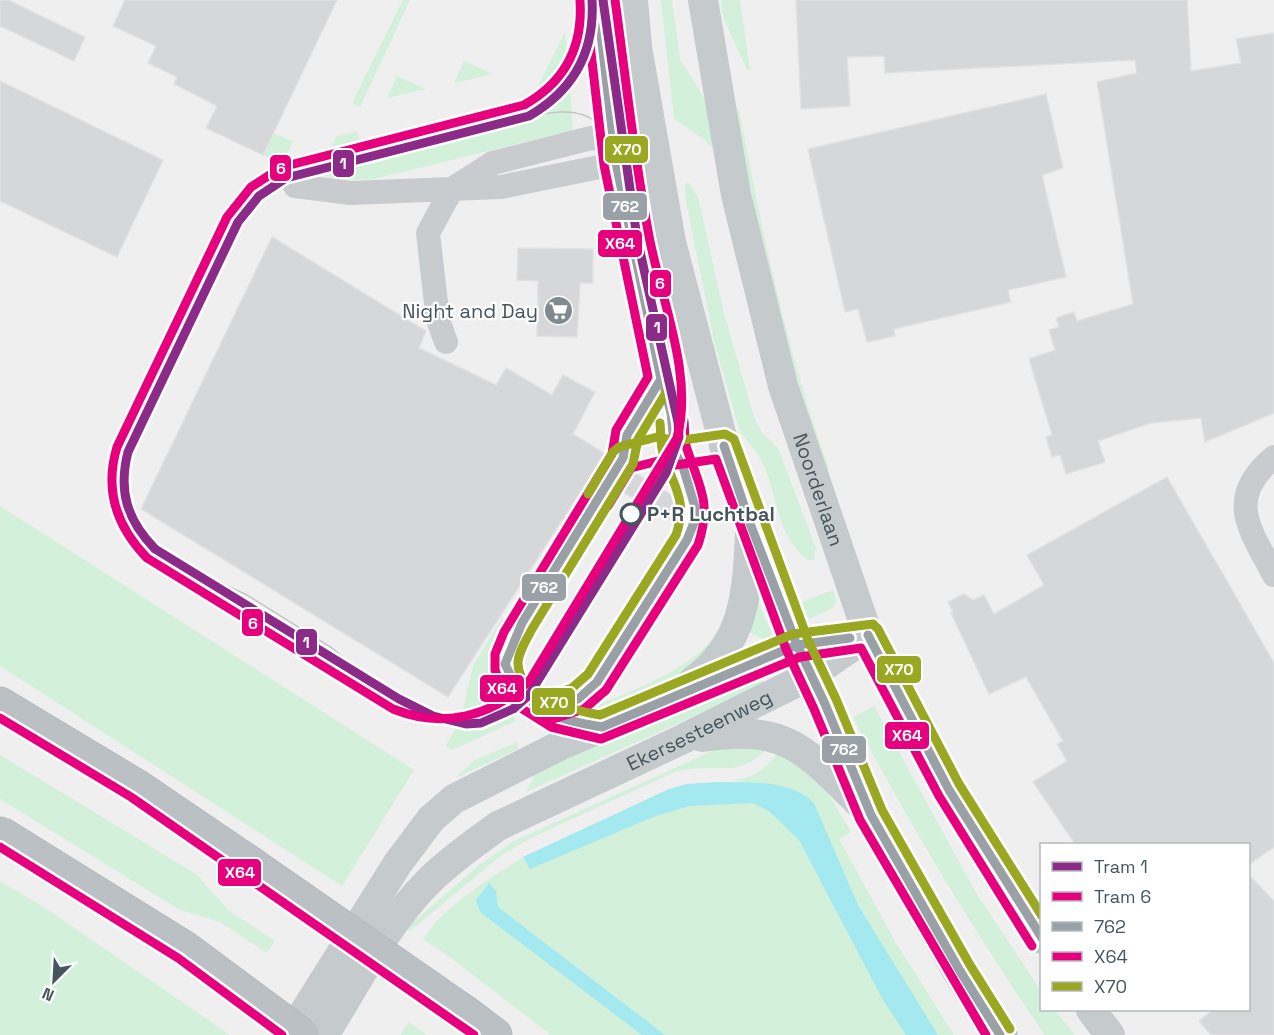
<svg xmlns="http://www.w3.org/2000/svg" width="1274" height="1035" font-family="'Space Grotesk',sans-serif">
<rect width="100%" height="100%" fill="#f0efef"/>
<!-- green -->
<path fill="#d2f0da" d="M403,0h7l-50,107 -8,-4z
M577,0h8l4,42 -5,13z
M609,0h4l8,82 -2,7z
M661,0h11l8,59 27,44 7,43 -4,1 -5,-7 -31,-21z
M721,0h19l10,70h-3l-24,-53z
M565,32l8,98 -199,49c-17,1 -45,2 -59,-8l-3,-19 13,6 12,-22 20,-5 3,12 149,-34 23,-11z
M591,49l9,72 -4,-2 -10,-57z
M464,61l29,13 -39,9z
M397,76l29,13 -39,9z
M739,110c24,125 47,239 90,359l-6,2 -49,-162 -40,-198z
M274,133l19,9 -11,22 -19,-9z
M607,177l40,197 -5,2 -40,-198z
M685,183h4l9,14 26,116 30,104 9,17 15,14 38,100 -2,12h-6c-35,-26 -29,-71 -49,-104 -7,-12 -17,-18 -21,-31l-23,-80 -30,-148z
M632,192l11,4 6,11 8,39 -3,36 34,140 -2,1 -39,-150z
M0,506l414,264 -72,116 -342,-220z
M833,590l3,10 -3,8 -22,10 -7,-1 -5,-14z
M758,601l17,40 -5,6 -6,-7 -16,-9z
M502,618l2,1c-20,39 -4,66 12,102l-64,29 -6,-4 15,-29 12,-51z
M716,633l6,2 -38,40 -88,39h-19c42,-19 116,-42 139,-81z
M759,672l6,12 -239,108 10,-19z
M874,706l101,185 66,100 1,19h13l20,25h-30c-71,-103 -134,-208 -192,-318z
M517,742l1,7 -63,29 18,-17z
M719,748h48c-28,33 -56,13 -92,24l-142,65 -31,18 -92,76 -4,-3 73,-63 35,-24z
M779,749l44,36 28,47 -12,7 57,104 58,92h-403l-100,-77 -28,-19c23,-35 65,-59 100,-82l3,6 148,-64 68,-8 88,50 -16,-38 -27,-16 -56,-7c22,-1 37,-11 48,-31z
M0,755l196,119 32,36 47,31 -8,12 -47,-31 -40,-12 -180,-111z
M0,881l47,28 183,126h-230z
M409,1022l18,13h-27z"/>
<!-- water -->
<path fill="#a4e9f0" d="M716,782c33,1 73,-4 98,21l44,102 80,130h-32l-23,-35 -84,-160 -29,-28 -17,-9 -63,3 -37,11 -123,52 -7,-12 146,-68 18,-5z
M489,883l7,8 2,16 167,128h-23l-162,-123 -4,-12z"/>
<!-- building -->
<path fill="#d6d7d8" stroke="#e1e1e2" stroke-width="1.5" d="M0,0h8l77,37 -11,24 -74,-35z
M125,0h212l-74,155 -57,-27 11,-22 -43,-22 3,-7 -29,-14 8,-17 -43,-20z
M796,0h391l4,71 50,-8 -5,-24 38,-6v380l-69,29 -4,-24 -50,5 -53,18 7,21 -39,12 -6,-19 -8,2 -6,-20 6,-2 -23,-76 26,-9 -6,-20 10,-3 -3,-9 18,-6 3,9 56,-17 -36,-222 40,-9 -2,-13 -250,13 -1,-17 -37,1 3,49 -49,3z
M0,81l163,79 -46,97 -117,-56z
M1046,94l17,74 -21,7 24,102 -58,13 3,12 -117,27 1,7 -28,6 -9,-33 -13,3 -37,-163z
M272,237l154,94 -7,17 77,37 10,-17 46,27 11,-20 32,17 -22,42 108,67 -11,19 -78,-46 -144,223 -307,-188z
M518,248l75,1v34h-13l-3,54 -40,-1 1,-55 -21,-1z
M1167,477l107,186v184l-26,18v-21h-173l-42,-62 34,-21 -10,-17 6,-3 -37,-64 -37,17 -38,-81 2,-1 -5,-10 16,-8 9,6 11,-5 10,19 50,-29 -17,-30z
M1248,874l26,27v134h-63l-12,-14 14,-11h35z"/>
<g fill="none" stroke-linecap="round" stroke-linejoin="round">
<defs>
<path id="highway" d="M0,704l138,83 115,78
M871,815l89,156 40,64
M466,1013l29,22"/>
</defs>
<!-- highway casing -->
<use href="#highway" stroke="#b4babf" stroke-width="35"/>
<!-- minor -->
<path stroke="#c8ccce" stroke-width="24" d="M298,174l-3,12 56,7 150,-6 123,-25 31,-17
M446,342l-8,-22 -10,-87 24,-44 41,-26 98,-25 64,7
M1274,457c-49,41 -25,71 0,118"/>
<!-- major -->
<g stroke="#c5cacc" stroke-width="30">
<path d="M633,0l4,47 34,195 58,222 68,181 28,59 46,111"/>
<path id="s1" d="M703,0l33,195 47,191 85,249c49,106 109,206 174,304"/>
<path d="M693,681c52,-37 54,-88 57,-146"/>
<path d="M702,737c83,-13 103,12 158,67"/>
<path d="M1091,1010l19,25"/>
<path d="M290,1035l108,-172 33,-44 23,-20 105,-53 206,-89 32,-12 71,-10"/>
<path id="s2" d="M324,1035c33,-52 62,-112 106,-155 20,-20 45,-37 68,-54l185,-87 128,-64 52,-36"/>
</g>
<!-- highway -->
<use href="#highway" stroke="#bac0c4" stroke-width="33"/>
<!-- tram -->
<path stroke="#c4c6c8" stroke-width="1.5" d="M529,116c50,-9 66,-6 94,39
M175,562l72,33 85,53 47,39"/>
<defs>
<path id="highway-bridge" d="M0,833l185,115 117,87
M253,865l213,148"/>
</defs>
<!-- highway-bridge casing -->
<use href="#highway-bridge" stroke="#b4babf" stroke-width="35" stroke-linecap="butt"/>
<!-- highway-bridge -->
<use href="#highway-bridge" stroke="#bac0c4" stroke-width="33"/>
<defs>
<path id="bus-1" d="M597,0l19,163 45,216 -34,56 -4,23 -101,165 -17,41c21,47 49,55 97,63
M724,446l27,80 46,119 28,59 46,111 89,156 40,64
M868,635l81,155 93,148
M540,711l38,-12 19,-17 90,-142 8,-20v-13l-12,-40 -8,-14 -4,-40 -15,-58
M602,727l195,-82 53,-7"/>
<path id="bus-2" d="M585,1l19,164 44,212 -32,53 -4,24 -108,178 -9,22v16l7,18 14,17 35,22 50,12 199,-82 61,-9 78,148 93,150
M608,506l23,-38 27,-7 18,4 40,-6 70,190 28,60 46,111 126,215
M0,718l131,79 343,238
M544,722l40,-13 22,-19 92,-145c14,-42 2,-57 -11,-96 -3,-8 -2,-19 -3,-28
M0,847l178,111 104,77"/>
<path id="bus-3" d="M609,0l19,161 45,220 -35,58 -5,25 -101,165c-5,10 -14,23 -14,34 0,34 58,48 82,52l193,-81 80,-10 5,5 81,155 83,132
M588,494l25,-42 6,-5 38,-10 19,4 49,-7 9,5 74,201 28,59 46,111 88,155 40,64
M536,700l36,-12 16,-14 88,-139c12,-35 -2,-47 -12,-78 -4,-11 -3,-23 -4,-34"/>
</defs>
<!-- bus-1 casing -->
<use href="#bus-1" stroke="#fff" stroke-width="14"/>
<!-- bus-2 casing -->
<use href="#bus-2" stroke="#fff" stroke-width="14"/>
<!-- bus-3 casing -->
<use href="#bus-3" stroke="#fff" stroke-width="14"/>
<!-- bus-1 -->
<use href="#bus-1" stroke="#99a1a6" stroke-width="9"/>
<!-- bus-2 -->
<use href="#bus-2" stroke="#e6007e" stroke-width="9"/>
<!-- bus-3 -->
<use href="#bus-3" stroke="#9aa721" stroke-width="9"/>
<defs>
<path id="tram-1" d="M592,0c3,52 -18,90 -63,116l-243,62 -27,18 -21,26 -110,230c-10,39 -1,68 27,97l244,150 34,17 33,8 15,-1 32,-14 16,-14 137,-222 13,-36 -1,-15 -41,-184 -34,-238"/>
<path id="tram-2" d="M580,1c3,46 -15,81 -56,104l-242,62 -31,20 -24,30 -110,230c-13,43 -1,79 30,111l246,151c50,20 99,8 137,-29l147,-242c17,-63 -16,-138 -28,-202 -15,-78 -23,-157 -34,-236"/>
</defs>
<!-- tram-1 casing -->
<use href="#tram-1" stroke="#fff" stroke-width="14"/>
<!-- tram-2 casing -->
<use href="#tram-2" stroke="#fff" stroke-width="14"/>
<!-- tram-1 -->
<use href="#tram-1" stroke="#8c2b87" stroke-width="9"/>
<!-- tram-2 -->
<use href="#tram-2" stroke="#e6007e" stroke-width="9"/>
</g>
<!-- icons -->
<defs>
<symbol id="supermarket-disc" viewBox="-11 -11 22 22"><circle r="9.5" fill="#818a90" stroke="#fff"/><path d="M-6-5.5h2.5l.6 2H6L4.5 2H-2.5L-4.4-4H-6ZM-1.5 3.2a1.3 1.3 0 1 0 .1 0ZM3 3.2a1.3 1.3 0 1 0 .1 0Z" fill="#fff"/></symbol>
</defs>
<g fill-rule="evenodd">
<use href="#supermarket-disc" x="542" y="294" width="33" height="33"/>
</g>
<!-- markers -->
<circle fill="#fff" stroke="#45545d" stroke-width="3" cx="631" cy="514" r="10"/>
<g text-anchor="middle" stroke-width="4.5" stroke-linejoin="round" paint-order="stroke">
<!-- poi labels -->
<g font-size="20" fill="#45545d" stroke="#fff" text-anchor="end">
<text x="538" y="318">Night and Day</text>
</g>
<!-- street labels -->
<g font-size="20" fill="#45545d" stroke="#fff">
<text dy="7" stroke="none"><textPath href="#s1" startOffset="504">Noorderlaan</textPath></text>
<text dy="7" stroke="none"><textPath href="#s2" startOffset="498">Ekersesteenweg</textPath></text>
</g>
<!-- stop labels -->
<g font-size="20" font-weight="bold" fill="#45545d" stroke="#fff" text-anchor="start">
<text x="647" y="521">P+R Luchtbal</text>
</g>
</g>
<g stroke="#fff" stroke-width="2">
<rect x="604" y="135" width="45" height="29" rx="6" fill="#9aa721"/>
<rect x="332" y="149" width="23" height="29" rx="6" fill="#8c2b87"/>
<rect x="269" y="154" width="23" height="28" rx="6" fill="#e6007e"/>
<rect x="602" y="192" width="46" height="29" rx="6" fill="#99a1a6"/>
<rect x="597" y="229" width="46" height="29" rx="6" fill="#e6007e"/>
<rect x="649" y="269" width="23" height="29" rx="6" fill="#e6007e"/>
<rect x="645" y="313" width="23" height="29" rx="6" fill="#8c2b87"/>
<rect x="521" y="573" width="46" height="29" rx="6" fill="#99a1a6"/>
<rect x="241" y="608" width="23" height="29" rx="6" fill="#e6007e"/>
<rect x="295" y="628" width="23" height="28" rx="6" fill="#8c2b87"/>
<rect x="876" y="655" width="46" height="29" rx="6" fill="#9aa721"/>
<rect x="479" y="674" width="46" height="29" rx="6" fill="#e6007e"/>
<rect x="531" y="687" width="45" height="29" rx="6" fill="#9aa721"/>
<rect x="884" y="721" width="46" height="29" rx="6" fill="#e6007e"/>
<rect x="821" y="735" width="46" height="29" rx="6" fill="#99a1a6"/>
<rect x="217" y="858" width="45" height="29" rx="6" fill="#e6007e"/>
</g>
<g font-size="16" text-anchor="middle" font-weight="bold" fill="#fff">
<text x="627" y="155">X70</text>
<text x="343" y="169">1</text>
<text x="281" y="174">6</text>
<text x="625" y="212">762</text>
<text x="620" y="249">X64</text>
<text x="660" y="289">6</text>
<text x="657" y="333">1</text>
<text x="544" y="593">762</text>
<text x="253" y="629">6</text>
<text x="306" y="648">1</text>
<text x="899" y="675">X70</text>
<text x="502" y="694">X64</text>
<text x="554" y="708">X70</text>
<text x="907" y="741">X64</text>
<text x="844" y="755">762</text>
<text x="240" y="878">X64</text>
</g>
<!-- legend -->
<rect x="1040" y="843" width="210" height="168" fill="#ffffff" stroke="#b5bbbe" stroke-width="1.5"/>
<rect x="1052" y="862" width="30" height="9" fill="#8c2b87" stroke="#b5bbbe" stroke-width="1.5"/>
<text x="1094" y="873" font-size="18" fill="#45545d">Tram 1</text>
<rect x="1052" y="892" width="30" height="9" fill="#e6007e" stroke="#b5bbbe" stroke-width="1.5"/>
<text x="1094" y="903" font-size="18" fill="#45545d">Tram 6</text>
<rect x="1052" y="922" width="30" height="9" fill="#99a1a6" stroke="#b5bbbe" stroke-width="1.5"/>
<text x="1094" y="933" font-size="18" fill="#45545d">762</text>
<rect x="1052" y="952" width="30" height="9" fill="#e6007e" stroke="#b5bbbe" stroke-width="1.5"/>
<text x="1094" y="963" font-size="18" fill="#45545d">X64</text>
<rect x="1052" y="982" width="30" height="9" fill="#9aa721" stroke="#b5bbbe" stroke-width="1.5"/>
<text x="1094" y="993" font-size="18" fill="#45545d">X70</text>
<!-- north arrow -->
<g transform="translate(54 981) rotate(204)" stroke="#ffffff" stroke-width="4.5" paint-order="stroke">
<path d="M0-4.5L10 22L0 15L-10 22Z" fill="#45545d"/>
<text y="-9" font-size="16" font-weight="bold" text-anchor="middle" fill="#45545d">N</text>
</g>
</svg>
